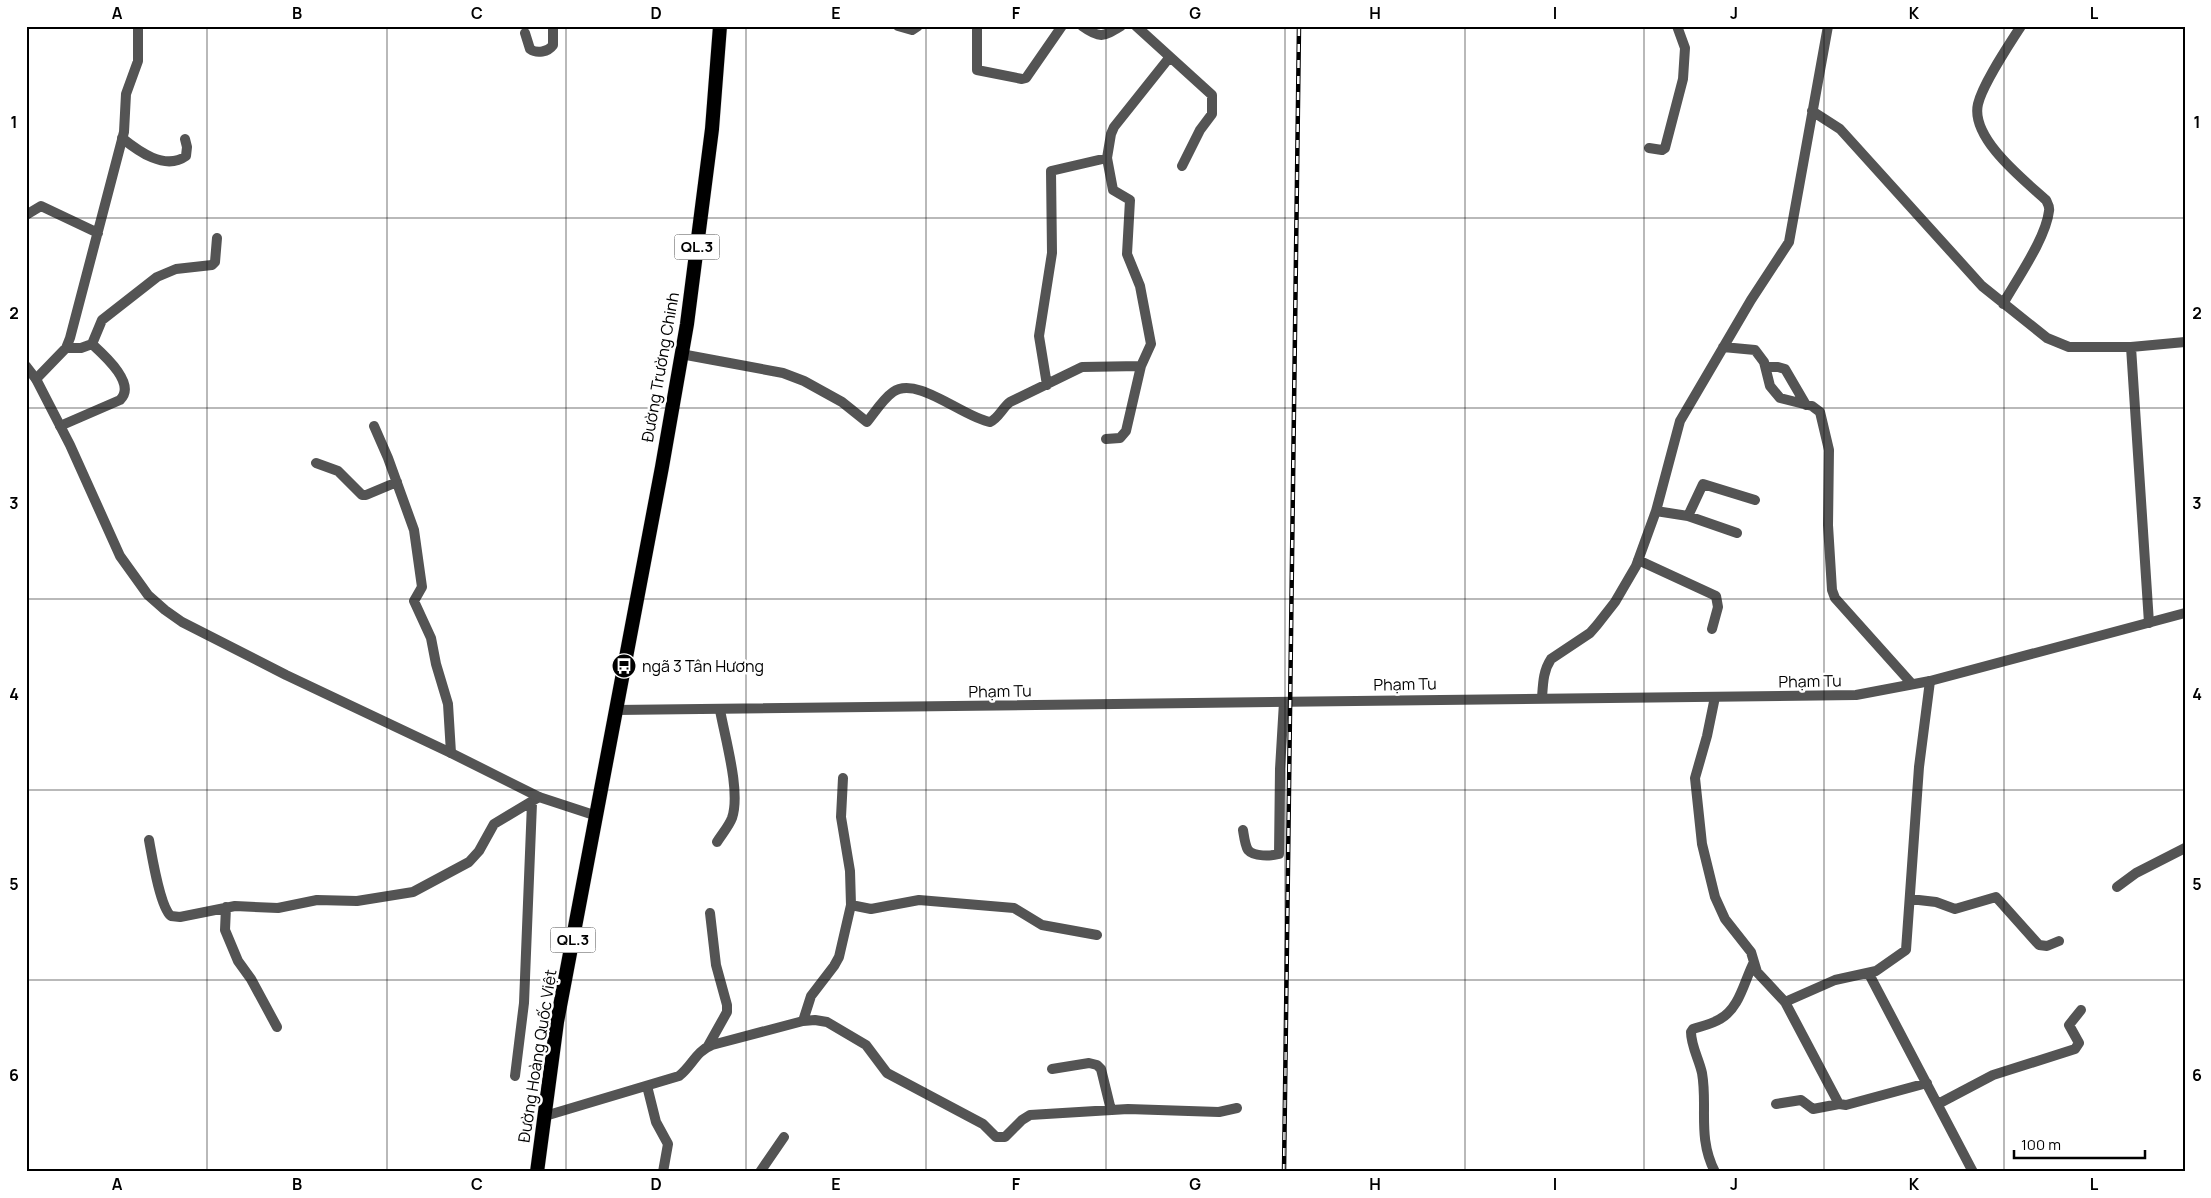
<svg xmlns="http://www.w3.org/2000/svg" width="2211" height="1198" font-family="Manrope,sans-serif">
<rect width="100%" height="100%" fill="#fff"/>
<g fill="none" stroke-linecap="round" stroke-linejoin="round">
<defs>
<path id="trunk" d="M537,1172l20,-150 105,-555 25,-143 25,-195 8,-103"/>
</defs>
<!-- trunk casing -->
<use href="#trunk" stroke="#dbdbdb" stroke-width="15"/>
<!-- minor -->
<path stroke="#545454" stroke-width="10" d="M898,26l14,4 6,-4
M977,26v44l45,9 4,-1 36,-52
M1082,26c18,13 21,11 39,0
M1136,26l76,69v19l-12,16 -18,36
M525,33l5,16c7,5 18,3 23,-4v-19
M1812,111l28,18 142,157 65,52 22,9h62l54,-5
M122,138c16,13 43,33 64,18l1,-9 -2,-8
M1649,148l13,2 3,-2 18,-69 2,-31 -8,-22
M26,215l15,-9 57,27
M2003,304c14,-25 43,-66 46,-93 1,-4 -1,-7 -3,-11 -22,-20 -76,-62 -68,-96 5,-21 31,-59 43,-78
M1723,347l32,3 9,12 6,24 10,12 32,8 8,6 9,38 -1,75 4,65 3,8 77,86
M2131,347l18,276
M66,348h15l11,-4 10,-24 55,-43 19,-8 36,-4 3,-3 2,-24
M681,354l102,19 21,8 38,21 25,20c8,-10 16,-23 26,-30 24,-17 71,26 97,30 8,-3 13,-15 20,-20l72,-35 59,-1
M1766,367h12l7,2 21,36
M36,379l30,-31 4,-10 54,-206 2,-38 12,-33v-35
M1047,385l-8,-49 13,-83 -1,-82 56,-13
M60,426l60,-26c17,-16 -16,-45 -28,-56
M374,426l14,32 26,72 8,57 -8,14 17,37 5,26 12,40 3,49
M1106,439l14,-1 6,-7 15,-65 10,-22 -11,-58 -13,-32 3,-54 -17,-10 -6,-32 4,-24 3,-7 55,-69
M316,463l22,8 24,24h4l31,-13
M1656,511l32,5 49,17
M1688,516l15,-32 52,16
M1638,560l78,36 2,11 -6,22
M1715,697l-8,39 -12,42 7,66 13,53 10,22 26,33 6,20 28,30 54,102 7,1 81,-22
M1542,698c1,-14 1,-27 9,-39l39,-26 7,-8 18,-23 21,-36 20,-55 24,-90 71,-121 38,-58 39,-216
M1243,830c1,6 2,15 5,20 6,7 23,6 31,4l1,-85 4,-67
M149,840c3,16 11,67 22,76l9,1 55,-11 43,2 39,-8 40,1 56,-9 56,-30 10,-11 15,-27 45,-27
M717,842c5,-8 12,-16 15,-24 9,-26 -7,-80 -12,-108
M2117,887l19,-14 49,-25
M1910,899l26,3 19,7 41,-12 43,48 8,1 12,-5
M851,905l20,4 48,-9 95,8 28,17 55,10
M226,907l-1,23 13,31 13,18 26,48
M1869,974l104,198
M1785,1002l50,-22 41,-9 30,-21 13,-183 11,-86
M803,1021l8,-25 23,-30 5,-9 12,-52 -1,-34 -9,-54 2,-39
M708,1046l19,-34v-7l-11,-40 -6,-52
M1052,1069l37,-6 8,2 4,4 10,41
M515,1076l9,-73 8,-200
M647,1086l9,36 12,22 -5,28
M1776,1104l25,-4 12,9 26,-5
M1938,1104l55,-29 82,-26 4,-6 -10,-18 12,-15
M545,1116l134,-40c13,-10 17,-25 33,-31l91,-24 12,-1 12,2 39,23 21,28 96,51 13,13h9l17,-17 8,-5 98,-6 91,3 18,-4
M760,1172l24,-35
M1715,1172c-18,-35 -7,-65 -13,-99 -3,-14 -11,-27 -11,-41l2,-3c9,-3 19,-5 27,-10 20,-11 24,-38 34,-57"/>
<!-- tertiary -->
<path stroke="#545454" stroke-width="10" d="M26,366l10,13 34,66 50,111 28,39 17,15 17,12 104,53 165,78 88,44 58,19
M616,710l1240,-15 74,-14 255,-68"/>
<!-- trunk -->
<use href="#trunk" stroke="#000" stroke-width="14"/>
<defs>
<path id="rail" d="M1284,1172l15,-1146"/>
</defs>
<!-- rail casing -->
<use href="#rail" stroke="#000" stroke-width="4.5"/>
<!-- rail -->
<use href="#rail" stroke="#fff" stroke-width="2.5" stroke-dasharray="8" stroke-linecap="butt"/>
</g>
<!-- grid -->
<path fill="none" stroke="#000" stroke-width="1" stroke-opacity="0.55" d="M207,26v1146M387,26v1146M566,26v1146M746,26v1146M926,26v1146M1106,26v1146M1285,26v1146M1465,26v1146M1644,26v1146M1824,26v1146M2004,26v1146M26,218h2159M26,408h2159M26,599h2159M26,790h2159M26,980h2159"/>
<!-- icons -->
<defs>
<symbol id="bus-disc" viewBox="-11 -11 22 22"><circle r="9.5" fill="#000" stroke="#fff"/><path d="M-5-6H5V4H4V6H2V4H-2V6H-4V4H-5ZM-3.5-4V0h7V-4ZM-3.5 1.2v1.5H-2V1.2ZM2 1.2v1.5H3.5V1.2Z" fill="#fff"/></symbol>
</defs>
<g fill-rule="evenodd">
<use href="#bus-disc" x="610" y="652" width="28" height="28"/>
</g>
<g text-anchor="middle" stroke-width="5" stroke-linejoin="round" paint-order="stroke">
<!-- shield labels -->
<g fill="#fff" stroke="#4c4c4c" stroke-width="1">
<rect x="674.5" y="234.5" width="45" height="25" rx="4"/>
<rect x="550.5" y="927.5" width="45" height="25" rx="4"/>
</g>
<g font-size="15" font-weight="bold" fill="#000">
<text x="697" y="252">QL.3</text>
<text x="573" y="945">QL.3</text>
</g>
<!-- street labels -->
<g font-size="16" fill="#000" stroke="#fff">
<text transform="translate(660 367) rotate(-80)" y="6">Đường Trường Chinh</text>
<text transform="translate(1810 681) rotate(-1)" y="6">Phạm Tu</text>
<text transform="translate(1405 684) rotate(-1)" y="6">Phạm Tu</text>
<text transform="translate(1000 691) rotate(-1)" y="6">Phạm Tu</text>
<text transform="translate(537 1056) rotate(-81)" y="6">Đường Hoàng Quốc Việt</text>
</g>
<!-- poi labels -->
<g font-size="16" fill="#000" stroke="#fff" text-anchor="start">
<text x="642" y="672">ngã 3 Tân Hương</text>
</g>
</g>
<!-- border -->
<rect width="2211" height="1198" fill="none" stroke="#ffffff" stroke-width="55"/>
<!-- scale -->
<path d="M2014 1150v8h131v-8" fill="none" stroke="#000000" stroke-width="2.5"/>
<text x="2021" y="1150" font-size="15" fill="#000000" stroke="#ffffff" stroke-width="4" paint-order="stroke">100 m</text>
<rect x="28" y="28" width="2156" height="1142" fill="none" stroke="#000" stroke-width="2"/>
<g font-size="16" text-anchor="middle" font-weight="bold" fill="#000">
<text x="117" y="19">A</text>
<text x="297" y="19">B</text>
<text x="477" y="19">C</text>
<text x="656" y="19">D</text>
<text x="836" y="19">E</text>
<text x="1016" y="19">F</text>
<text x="1195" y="19">G</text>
<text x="1375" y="19">H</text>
<text x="1555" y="19">I</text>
<text x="1734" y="19">J</text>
<text x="1914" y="19">K</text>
<text x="2094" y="19">L</text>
<text x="14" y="128">1</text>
<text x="2197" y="128">1</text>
<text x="14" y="319">2</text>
<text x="2197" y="319">2</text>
<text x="14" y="509">3</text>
<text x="2197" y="509">3</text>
<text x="14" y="700">4</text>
<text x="2197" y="700">4</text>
<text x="14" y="890">5</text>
<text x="2197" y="890">5</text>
<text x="14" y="1081">6</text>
<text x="2197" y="1081">6</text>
<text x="117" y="1190">A</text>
<text x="297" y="1190">B</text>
<text x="477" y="1190">C</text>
<text x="656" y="1190">D</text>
<text x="836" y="1190">E</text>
<text x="1016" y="1190">F</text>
<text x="1195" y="1190">G</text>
<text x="1375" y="1190">H</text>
<text x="1555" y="1190">I</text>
<text x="1734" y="1190">J</text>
<text x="1914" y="1190">K</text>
<text x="2094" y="1190">L</text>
</g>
</svg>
